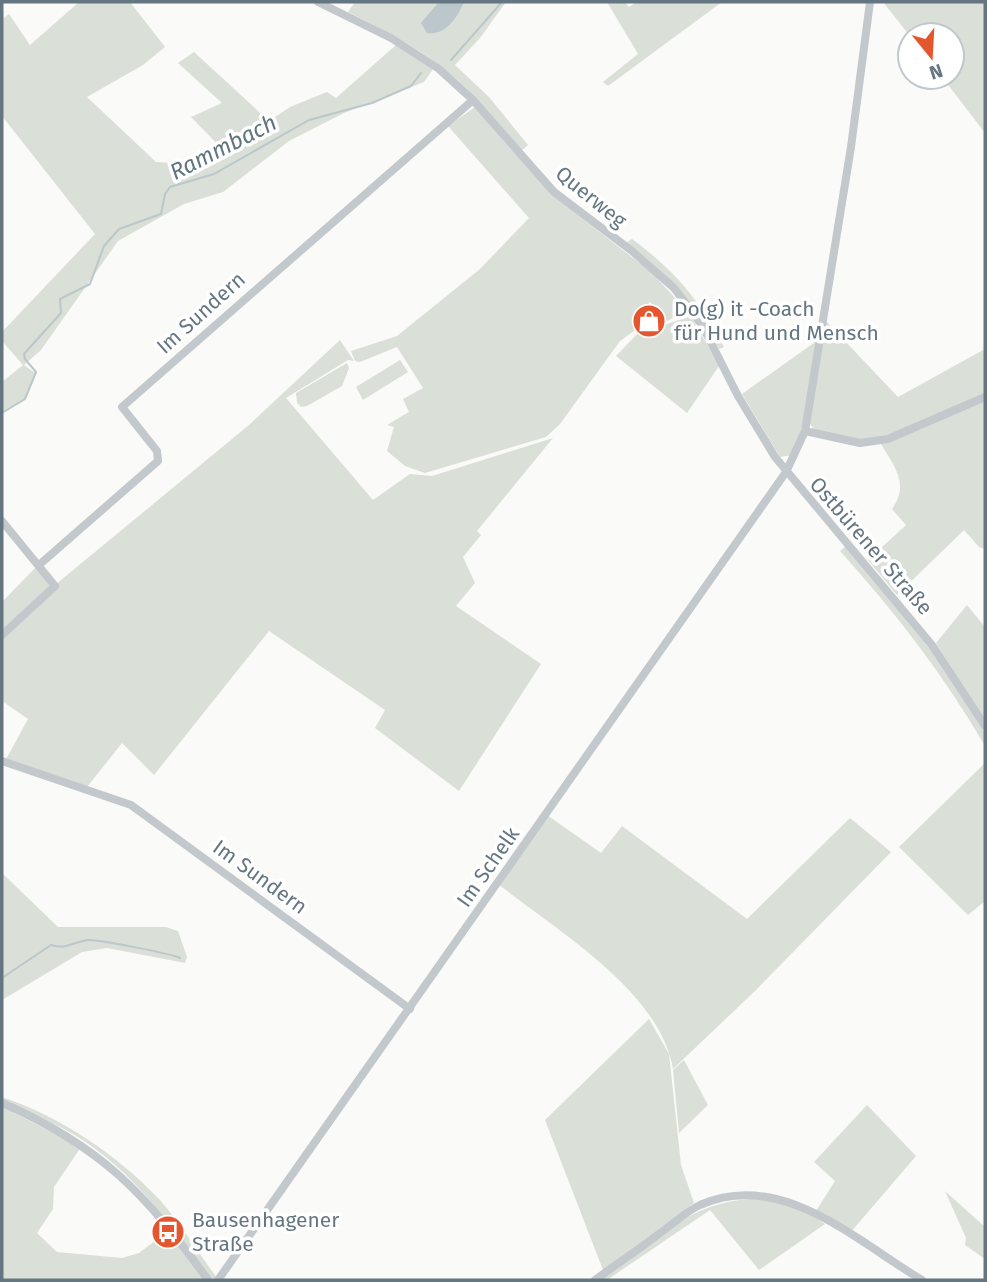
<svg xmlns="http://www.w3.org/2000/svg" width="987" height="1282" font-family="'Fira Sans',sans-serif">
<rect width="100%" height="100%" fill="#fafaf8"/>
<!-- green -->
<path fill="#dadfd7" d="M79,2h51l35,45 -22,18 -56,32 69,65 43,3 27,-12 -35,-36 31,-14 -44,-40 16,-11 75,69 21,-14 37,-15 9,6 60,-53 37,24 -9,13 -80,31 -55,28 -66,51 -39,12 -66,37 -77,109 -17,15 11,8 -10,26 -23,13v-30l21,-17 -21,-24v-9l93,-98 -93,-118v-97l7,-5 21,31z
M355,2h151l-26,36 -25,27 34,32 39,48 -7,6c-15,-18 -30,-37 -46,-54 -35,-38 -81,-62 -127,-85z
M607,2h18l4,5 8,-5h85l-114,84 -5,-4 35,-28z
M883,2h102v131l-43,-56h10v-42l-42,1z
M475,107l77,88 99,77 36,39 -20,10 -17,-19 -11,11 -5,18 -14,10 -60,83 -14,13 -121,36 -20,-7 -18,-15 7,-24 -7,-2 22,-13 -6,-13 20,-11 -26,-41 -37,15 -5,-1 -4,-10 46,-15 83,-67 49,-51 -81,-92z
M632,239c43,32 67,60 92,108l-5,2c-25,-47 -51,-73 -92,-107z
M691,316l28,50 -32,47 -71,-57 21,-22z
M824,319l74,78 87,-48v47l-98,42 -28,2 -44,-9 -7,-10z
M340,340l14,21 -6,-1 -62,38 87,102 37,-26 22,2 121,-38 -76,93 4,4 -18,22 12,26 -19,23 85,58 -82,127 -84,-63 10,-18 -116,-79 -115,144 -32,-32 -35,44 -82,-26 23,-42 -26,-18v-66l53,-50 194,-160z
M818,340l-13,80 -13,35 -12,2 -38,-63z
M400,360l8,12 -45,28 -7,-13z
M347,363l2,5 -7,18 -35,20 -6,1 -4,-4 -1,-10z
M985,400v149l-6,-2 -15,-17 -67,65 -29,-35 38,-35 -14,-16c18,-25 2,-43 -11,-65z
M846,546l83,101 56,86v13c-41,-71 -90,-134 -145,-195z
M38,565l16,21 -52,48v-32z
M967,605l18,22v94l-49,-78z
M985,763v138l-17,14 -69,-68z
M547,815l54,38 21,-27 125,93 103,-101 41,34 -136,139 -82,78c-13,-78 -117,-139 -175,-185z
M2,873l56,54h108l12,4 9,26 -2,6 -78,-15 -25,4 -80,48z
M649,1019l20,35 12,111 13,38 -91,67 -58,-150z
M684,1060l24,45 -29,28 -6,-63z
M2,1097c59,20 114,57 157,102 21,24 39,53 58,79h-7c-42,-57 -84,-117 -148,-150 -20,-10 -40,-18 -60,-26z
M867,1105l49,51 -66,77 -34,-22 19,-30 -21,-19z
M2,1107l79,40 -27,40 -1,22 -16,24 20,19 65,6 17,-5 29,-22 37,49h-203z
M945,1191l40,36v32l-20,-14 1,-7z
M765,1199l39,11 21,14 -66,46 -49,-60 -103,70h-6c53,-39 93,-84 164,-81z"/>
<!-- water -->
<path fill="#bbc7cb" d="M439,2h25c-6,14 -18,34 -37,31l-6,-10z"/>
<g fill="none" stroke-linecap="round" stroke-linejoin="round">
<!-- stream -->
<path stroke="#bbc7cb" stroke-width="2" d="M451,60l51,-58
M2,413l23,-14 11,-27 -11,-13 -1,-5 37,-41 -1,-14 30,-15 14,-38 15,-17 42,-15 4,-20 5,-7 44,-13 95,-54 63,-17 39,-17 10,-13
M2,978l49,-33c15,5 22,-3 37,-5 9,-1 84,14 92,18"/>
<!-- minor -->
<path stroke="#c3c8cc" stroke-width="8" d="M318,2l73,36 48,31 34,31 81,92 78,59 42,37 28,37 36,71 37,61 157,188 53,81
M805,431l55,12 28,-4 97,-42
M2,521l53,65 -53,49
M39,565l119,-104 -1,-10 -35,-44 351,-307
M2,761l129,44 279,204
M2,1103c99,43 144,91 206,177
M218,1280l568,-808 19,-41 46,-284 19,-145
M595,1280c22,-16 44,-31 65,-47 13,-9 25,-21 40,-28 82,-36 156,36 222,75"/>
</g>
<!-- icons -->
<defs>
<symbol id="shop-disc" viewBox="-11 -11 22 22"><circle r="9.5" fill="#e4572e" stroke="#fff"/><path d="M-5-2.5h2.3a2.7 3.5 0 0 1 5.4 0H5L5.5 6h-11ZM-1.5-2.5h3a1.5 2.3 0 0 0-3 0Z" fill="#fff"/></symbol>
<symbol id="bus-disc" viewBox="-11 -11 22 22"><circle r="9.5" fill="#e4572e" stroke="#fff"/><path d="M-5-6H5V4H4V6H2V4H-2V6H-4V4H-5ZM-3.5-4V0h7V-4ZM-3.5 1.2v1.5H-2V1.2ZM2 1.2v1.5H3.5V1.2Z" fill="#fff"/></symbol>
</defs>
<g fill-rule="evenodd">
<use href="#shop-disc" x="630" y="302" width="38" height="38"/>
<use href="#bus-disc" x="149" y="1213" width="38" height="38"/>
</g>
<g text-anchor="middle" stroke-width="7" stroke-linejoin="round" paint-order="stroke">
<!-- street labels -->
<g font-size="21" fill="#657683" stroke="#fff">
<text transform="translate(591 197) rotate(39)" y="7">Querweg</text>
<text transform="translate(201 313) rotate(-42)" y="7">Im Sundern</text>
<text transform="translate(871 546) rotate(49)" y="7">Ostbürener Straße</text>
<text transform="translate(488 867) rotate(-55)" y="7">Im Schelk</text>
<text transform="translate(260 877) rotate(36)" y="7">Im Sundern</text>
</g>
<!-- poi labels -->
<g font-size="21" fill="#657683" stroke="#fff" text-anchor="start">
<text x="674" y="316">Do(g) it -Coach<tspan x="674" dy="24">für Hund und Mensch</tspan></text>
<text x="192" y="1227">Bausenhagener<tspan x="192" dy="24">Straße</tspan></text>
</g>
<!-- water labels -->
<g font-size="23" font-style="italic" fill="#60757c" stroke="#fff">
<text transform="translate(223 147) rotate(-27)" y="8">Rammbach</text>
</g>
</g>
<!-- border -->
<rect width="987" height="1282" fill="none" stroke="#657683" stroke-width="7"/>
<!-- north arrow -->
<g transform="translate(931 56) rotate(162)"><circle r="33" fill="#ffffff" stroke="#c1c8cd" stroke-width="2"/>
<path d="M0-5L12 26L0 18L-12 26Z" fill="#e4572e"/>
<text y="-10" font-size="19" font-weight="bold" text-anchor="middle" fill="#657683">N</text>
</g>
</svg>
